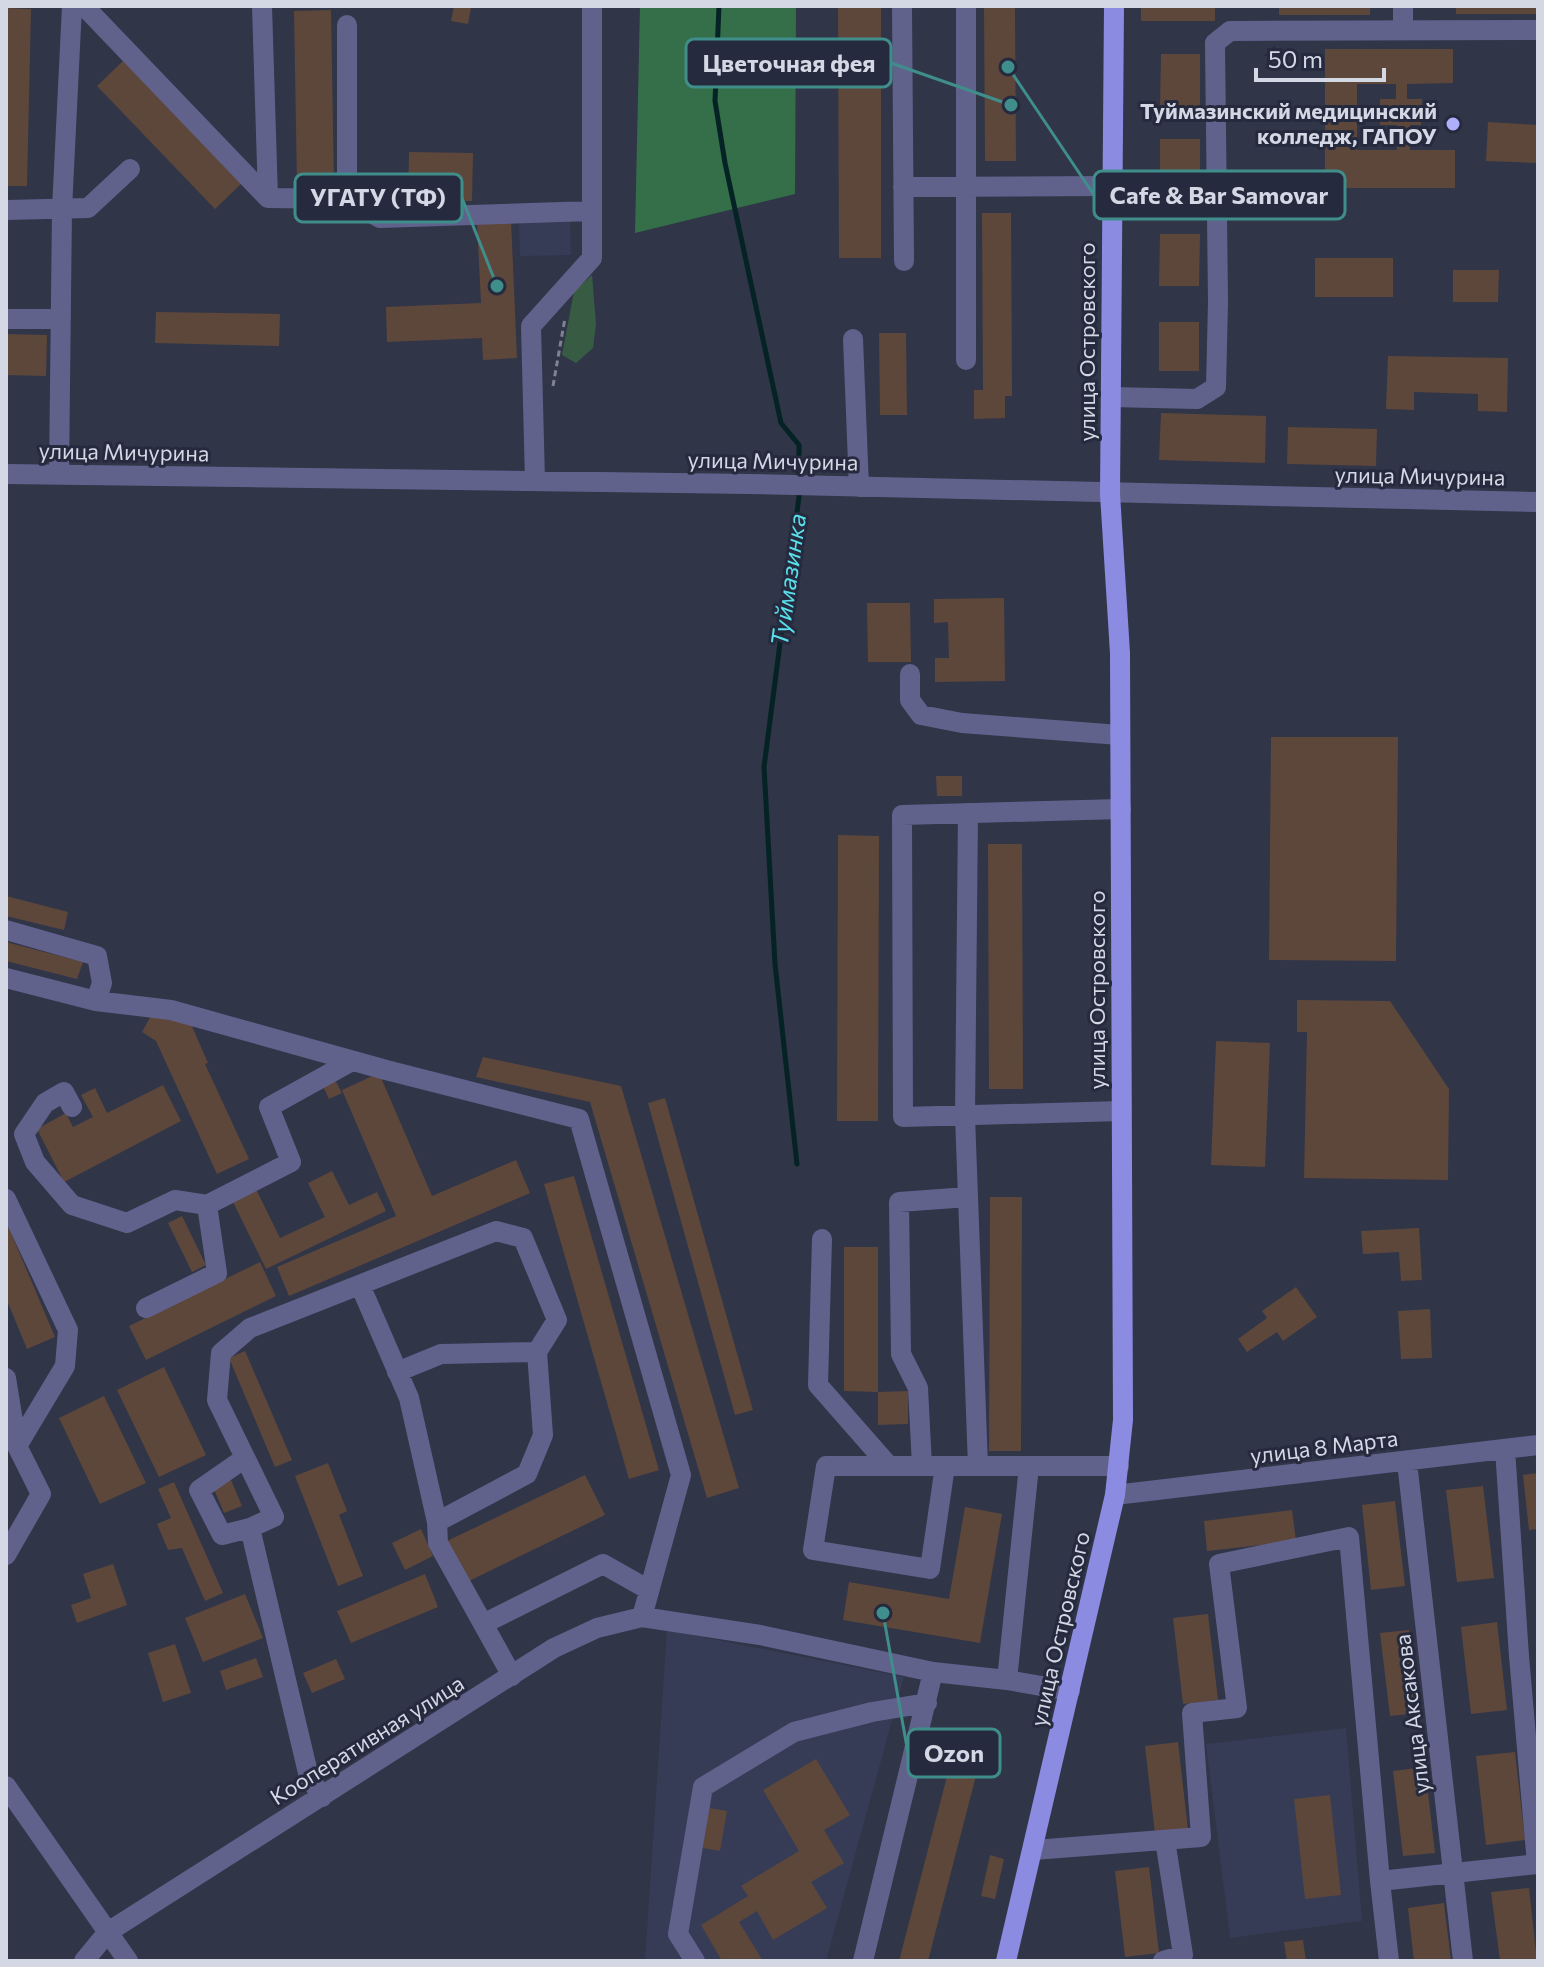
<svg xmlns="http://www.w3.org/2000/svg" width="1544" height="1967" font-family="Commissioner,sans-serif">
<rect width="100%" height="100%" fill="#303548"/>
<!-- built -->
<path fill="#363c56" d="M570,220l1,35 -51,1 -1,-35z
M667,1630l237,47 -78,284h-181z
M1346,1728l16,193 -132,17 -24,-194z"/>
<!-- green -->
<path fill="#385c43" d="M592,275l4,49 -3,24 -17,15 -14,-8 12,-64z"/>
<!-- forest -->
<path fill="#346f49" d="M640,6h156l-1,188 -160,39z"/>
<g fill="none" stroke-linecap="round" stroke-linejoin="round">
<!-- stream -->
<path stroke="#052325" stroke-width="5" d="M719,6l-4,95 10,62 56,260 18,22v34
M797,1164l-22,-200 -11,-197 36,-278"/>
</g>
<!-- building -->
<path fill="#5d473b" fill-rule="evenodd" d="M454,6l17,2 -3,16 -17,-3z
M838,6h43v252h-42z
M984,6h31l1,155h-31z
M1141,6h74v15h-74z
M1279,6h91v9h-91z
M1456,6h82v8h-82z
M6,8l25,1 -4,177h-21z
M331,10l3,176h-37l-3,-175z
M1325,49h128v34l-46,1v15h15l-1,26h-11v25h45v38h-130zM1357,84h39v15h-16v26h17v25h-40z
M1161,54h39v52h-40z
M124,60l118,123 -27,26 -118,-123z
M1488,122l50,3 -1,38 -51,-2z
M1160,139h40v52h-40z
M409,152l64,1 -1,48 -64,-1z
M982,213h29l1,183h-7v22l-31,1v-29h9z
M511,220l6,138 -34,2 -1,-22 -95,4 -1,-35 95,-4 -4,-81z
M1160,234h40l-1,52h-40z
M1315,258h78v39h-78z
M1453,270h46l-1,32h-45z
M156,312l124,2 -1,32 -124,-3z
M1159,322h40v49h-40z
M879,333h27l1,82h-27z
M6,334l41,1 -1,41 -40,-1z
M1388,356l120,2 -1,54 -29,-1v-17l-64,-2v18l-28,-1z
M1161,413l105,3 -1,47 -106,-3z
M1288,427l89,2 -1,37 -89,-2z
M1004,598l1,83 -70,1v-24h14l-1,-36 -14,1v-24z
M867,603h43l1,59h-43z
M1271,737h127l-2,224 -127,-1z
M936,776h26v20h-25z
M838,835l41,1 -1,285h-41z
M988,844h34l1,245h-34z
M6,896l62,16 -4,18 -58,-14z
M6,942l77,20 -6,17 -71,-18z
M1297,1000l93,1 59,88 -1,91 -144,-2 3,-146h-10z
M151,1016l40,8 17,39 -3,1 44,95 -32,15 -61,-133 -14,-9z
M1216,1041l54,2 -5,124 -54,-2z
M483,1057l138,29 118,402 -32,10 -117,-396 -114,-25z
M379,1073l53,123 84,-36 14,33 -241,103 -12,-29 119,-51 -54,-126z
M334,1078l8,15 -13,6 -7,-15z
M163,1085l18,36 -117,61 -27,-53 29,-16 7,14 20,-10 -12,-22 14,-7 12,25z
M665,1098l88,312 -18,5 -87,-312z
M332,1171l17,34 28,-13 9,19 -120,58 -35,-71 24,-11 25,51 45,-21 -17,-34z
M574,1176l85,294 -30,9 -85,-295z
M990,1197h32l-1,254h-32z
M182,1216l24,49 -14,7 -24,-49z
M6,1221l49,116 -28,12 -21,-51z
M1419,1228l3,52 -21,1 -2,-29 -36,2 -2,-23z
M844,1247h34v145l-34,-1z
M260,1262l16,34 -130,64 -17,-34z
M1296,1287l21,30 -34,24 -6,-9 -30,20 -9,-13 29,-21 -5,-7z
M1430,1309l2,49 -31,1 -3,-48z
M245,1351l47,109 -17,7 -46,-109z
M164,1367l42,88 -47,22 -42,-87z
M908,1391v33l-30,1v-33z
M104,1396l42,87 -46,21 -41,-86z
M328,1463l19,48 -8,4 24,61 -25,10 -43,-110z
M1538,1473v56l-9,1 -6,-55z
M585,1475l20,40 -138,67 -20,-41z
M231,1480l11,26 -18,7 -11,-26z
M174,1482l49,111 -18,8 -23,-53 -14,2 -11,-26 14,-6 -13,-29z
M1483,1486l11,92 -37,4 -11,-92z
M1395,1501l10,85 -34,4 -9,-85z
M965,1507l37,7 -22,129 -137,-23 6,-38 100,17z
M1292,1510l4,31 -89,10 -3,-30z
M421,1529l12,27 -28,14 -13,-27z
M113,1564l14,41 -50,18 -6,-18 20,-7 -8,-24z
M425,1574l13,33 -87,36 -14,-32z
M245,1594l18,44 -60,24 -18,-44z
M1208,1614l10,86 -35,4 -10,-86z
M1497,1622l10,88 -36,4 -10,-87z
M1409,1630l10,83 -29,3 -10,-83z
M175,1644l16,49 -28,9 -15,-49z
M256,1658l7,19 -37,13 -6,-19z
M336,1659l9,20 -33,14 -9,-20z
M957,1738l27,7 -56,216h-29z
M1178,1742l10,88 -33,4 -10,-88z
M1515,1752l10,88 -39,5 -10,-89z
M816,1759l34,56 -26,15 20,33 -33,19 16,26 -54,32 -16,-29 -18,11 24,39h-41l-21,-36 47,-29 -7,-10 58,-35 -36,-61z
M1425,1767l10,86 -32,3 -10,-85z
M1330,1795l11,100 -36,4 -11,-100z
M709,1808l18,3 -7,40 -17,-3z
M990,1855l14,4 -9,40 -14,-3z
M1149,1867l10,86 -34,4 -10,-86z
M1529,1888l8,73h-37l-9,-69z
M1444,1903l7,58h-37l-6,-53z
M1303,1940l3,21h-19l-3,-19z"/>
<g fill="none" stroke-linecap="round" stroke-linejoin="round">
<!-- path -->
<path stroke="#7e8292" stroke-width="3" stroke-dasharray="6 4" stroke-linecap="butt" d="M553,386l12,-68"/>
<!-- minor -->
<path stroke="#61628c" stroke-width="20" d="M84,6l184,192 79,1v-174
M262,6l6,192
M902,6l2,255
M1403,29v-23
M903,187l209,-1
M347,199l33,19 211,-7
M6,210l82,-2 42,-39
M6,319h55
M853,339l6,148
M966,360v-354
M1111,397l86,2 19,-12 2,-85 -3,-259 15,-12 308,-1
M6,474l743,10 789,18
M59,475l3,-266 10,-203
M535,481l-4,-155 61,-68v-252
M910,674v26l11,15 41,8 158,12
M1121,809l-219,6 1,302 218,-6
M968,813l-3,303 13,350
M6,930l91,26 5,27 -6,18 -90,-23
M96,1001l75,9 215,60 193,49 102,356 -39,142
M72,1107l-8,-15 -19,11 -21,31 11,28 37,43 55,18 48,-23 32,5 84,-43 -22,-55 83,-46
M6,1199l62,131 -3,36 -48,80
M822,1239l-4,146 71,81
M360,1285l49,113 28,124
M146,1308l71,-35 -10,-68
M397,1372l44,-18 96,-2
M6,1378l11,68 24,48 -35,61
M245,1458l-46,32 23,45 28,-7
M1407,1462l56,499
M922,1466l-4,-78 -17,-34 -2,-152 69,-5
M945,1466l-15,103 -117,-19 13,-84c98,0 195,0 293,0
M1115,1495l423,-50
M483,1624l120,-60 46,26
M1007,1680l22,-214
M6,1786l122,175
M322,1797l-13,-20 -59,-249 24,-11 -57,-117 4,-47 29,-25 246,-97 27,7 34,82 -20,32 6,83 -16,39 -90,48 1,21 74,133
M1034,1850l167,-13 -9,-124 45,-5 -18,-144 130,-27 31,344
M84,1961l24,-29 446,-284 43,-20 45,-11 118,18 173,37 74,8 63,11
M695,1961l-17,-27 25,-147 91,-55 78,-20 55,-9
M863,1961l70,-289
M1163,1961l20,-6 -18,-115
M1389,1961l-9,-80 157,-17 -18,-208 -14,-207"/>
<!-- major -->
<path stroke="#8b8ce1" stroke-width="20" d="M1006,1961l109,-466 8,-75 -3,-767 -10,-159 4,-488"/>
</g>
<!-- markers -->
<circle fill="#adaffb" stroke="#262a3e" stroke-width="3" cx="1453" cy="124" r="8"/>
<g text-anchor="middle" stroke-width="6" stroke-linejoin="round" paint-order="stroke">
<!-- poi labels -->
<g font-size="22" font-weight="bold" fill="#d4d7e4" stroke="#262a3e" text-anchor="end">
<text x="1437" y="119">Туймазинский медицинский<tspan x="1437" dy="25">колледж, ГАПОУ</tspan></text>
</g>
<!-- street labels -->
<g font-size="22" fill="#d4d7e4" stroke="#262a3e">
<text transform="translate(1087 342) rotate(-90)" y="8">улица Островского</text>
<text transform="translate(124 452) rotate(1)" y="8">улица Мичурина</text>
<text transform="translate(773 461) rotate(1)" y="8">улица Мичурина</text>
<text transform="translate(1420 476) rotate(1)" y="8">улица Мичурина</text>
<text transform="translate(1097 990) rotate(-90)" y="8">улица Островского</text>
<text transform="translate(1324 1447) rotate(-7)" y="8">улица 8 Марта</text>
<text transform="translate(1060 1629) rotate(-77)" y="8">улица Островского</text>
<text transform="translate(1412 1714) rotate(-97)" y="8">улица Аксакова</text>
<text transform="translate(367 1740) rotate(-32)" y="8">Кооперативная улица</text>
</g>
<!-- water labels -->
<g font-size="24" font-style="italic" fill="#59e0eb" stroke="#262a3e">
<text transform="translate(789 580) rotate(-82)" y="8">Туймазинка</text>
</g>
</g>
<!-- callouts -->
<path fill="none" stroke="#408e8c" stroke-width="3" d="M1011 105L891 63M1008 67L1094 195M497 286L462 198M883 1613L908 1753"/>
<g fill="#408e8c" stroke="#262a3e" stroke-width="3">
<circle cx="1011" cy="105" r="8"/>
<circle cx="1008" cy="67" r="8"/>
<circle cx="497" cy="286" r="8"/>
<circle cx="883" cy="1613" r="8"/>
</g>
<g fill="#262a3e" stroke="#408e8c" stroke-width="3">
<rect x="686" y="39" width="205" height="48" rx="8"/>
<rect x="1094" y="171" width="251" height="48" rx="8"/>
<rect x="295" y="174" width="167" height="48" rx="8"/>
<rect x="908" y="1729" width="92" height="48" rx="8"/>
</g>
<g font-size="24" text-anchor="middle" font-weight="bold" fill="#d4d7e4">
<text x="789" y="72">Цветочная фея</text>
<text x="1219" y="204">Cafe &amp; Bar Samovar</text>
<text x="378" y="206">УГАТУ (ТФ)</text>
<text x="954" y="1762">Ozon</text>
</g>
<!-- border -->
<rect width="1544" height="1967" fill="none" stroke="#d4d7e4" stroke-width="16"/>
<!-- scale -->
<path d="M1256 68v12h128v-12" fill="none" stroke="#d4d7e4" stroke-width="4"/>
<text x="1268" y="68" font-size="24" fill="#d4d7e4" stroke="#262a3e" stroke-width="6" paint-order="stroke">50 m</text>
</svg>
